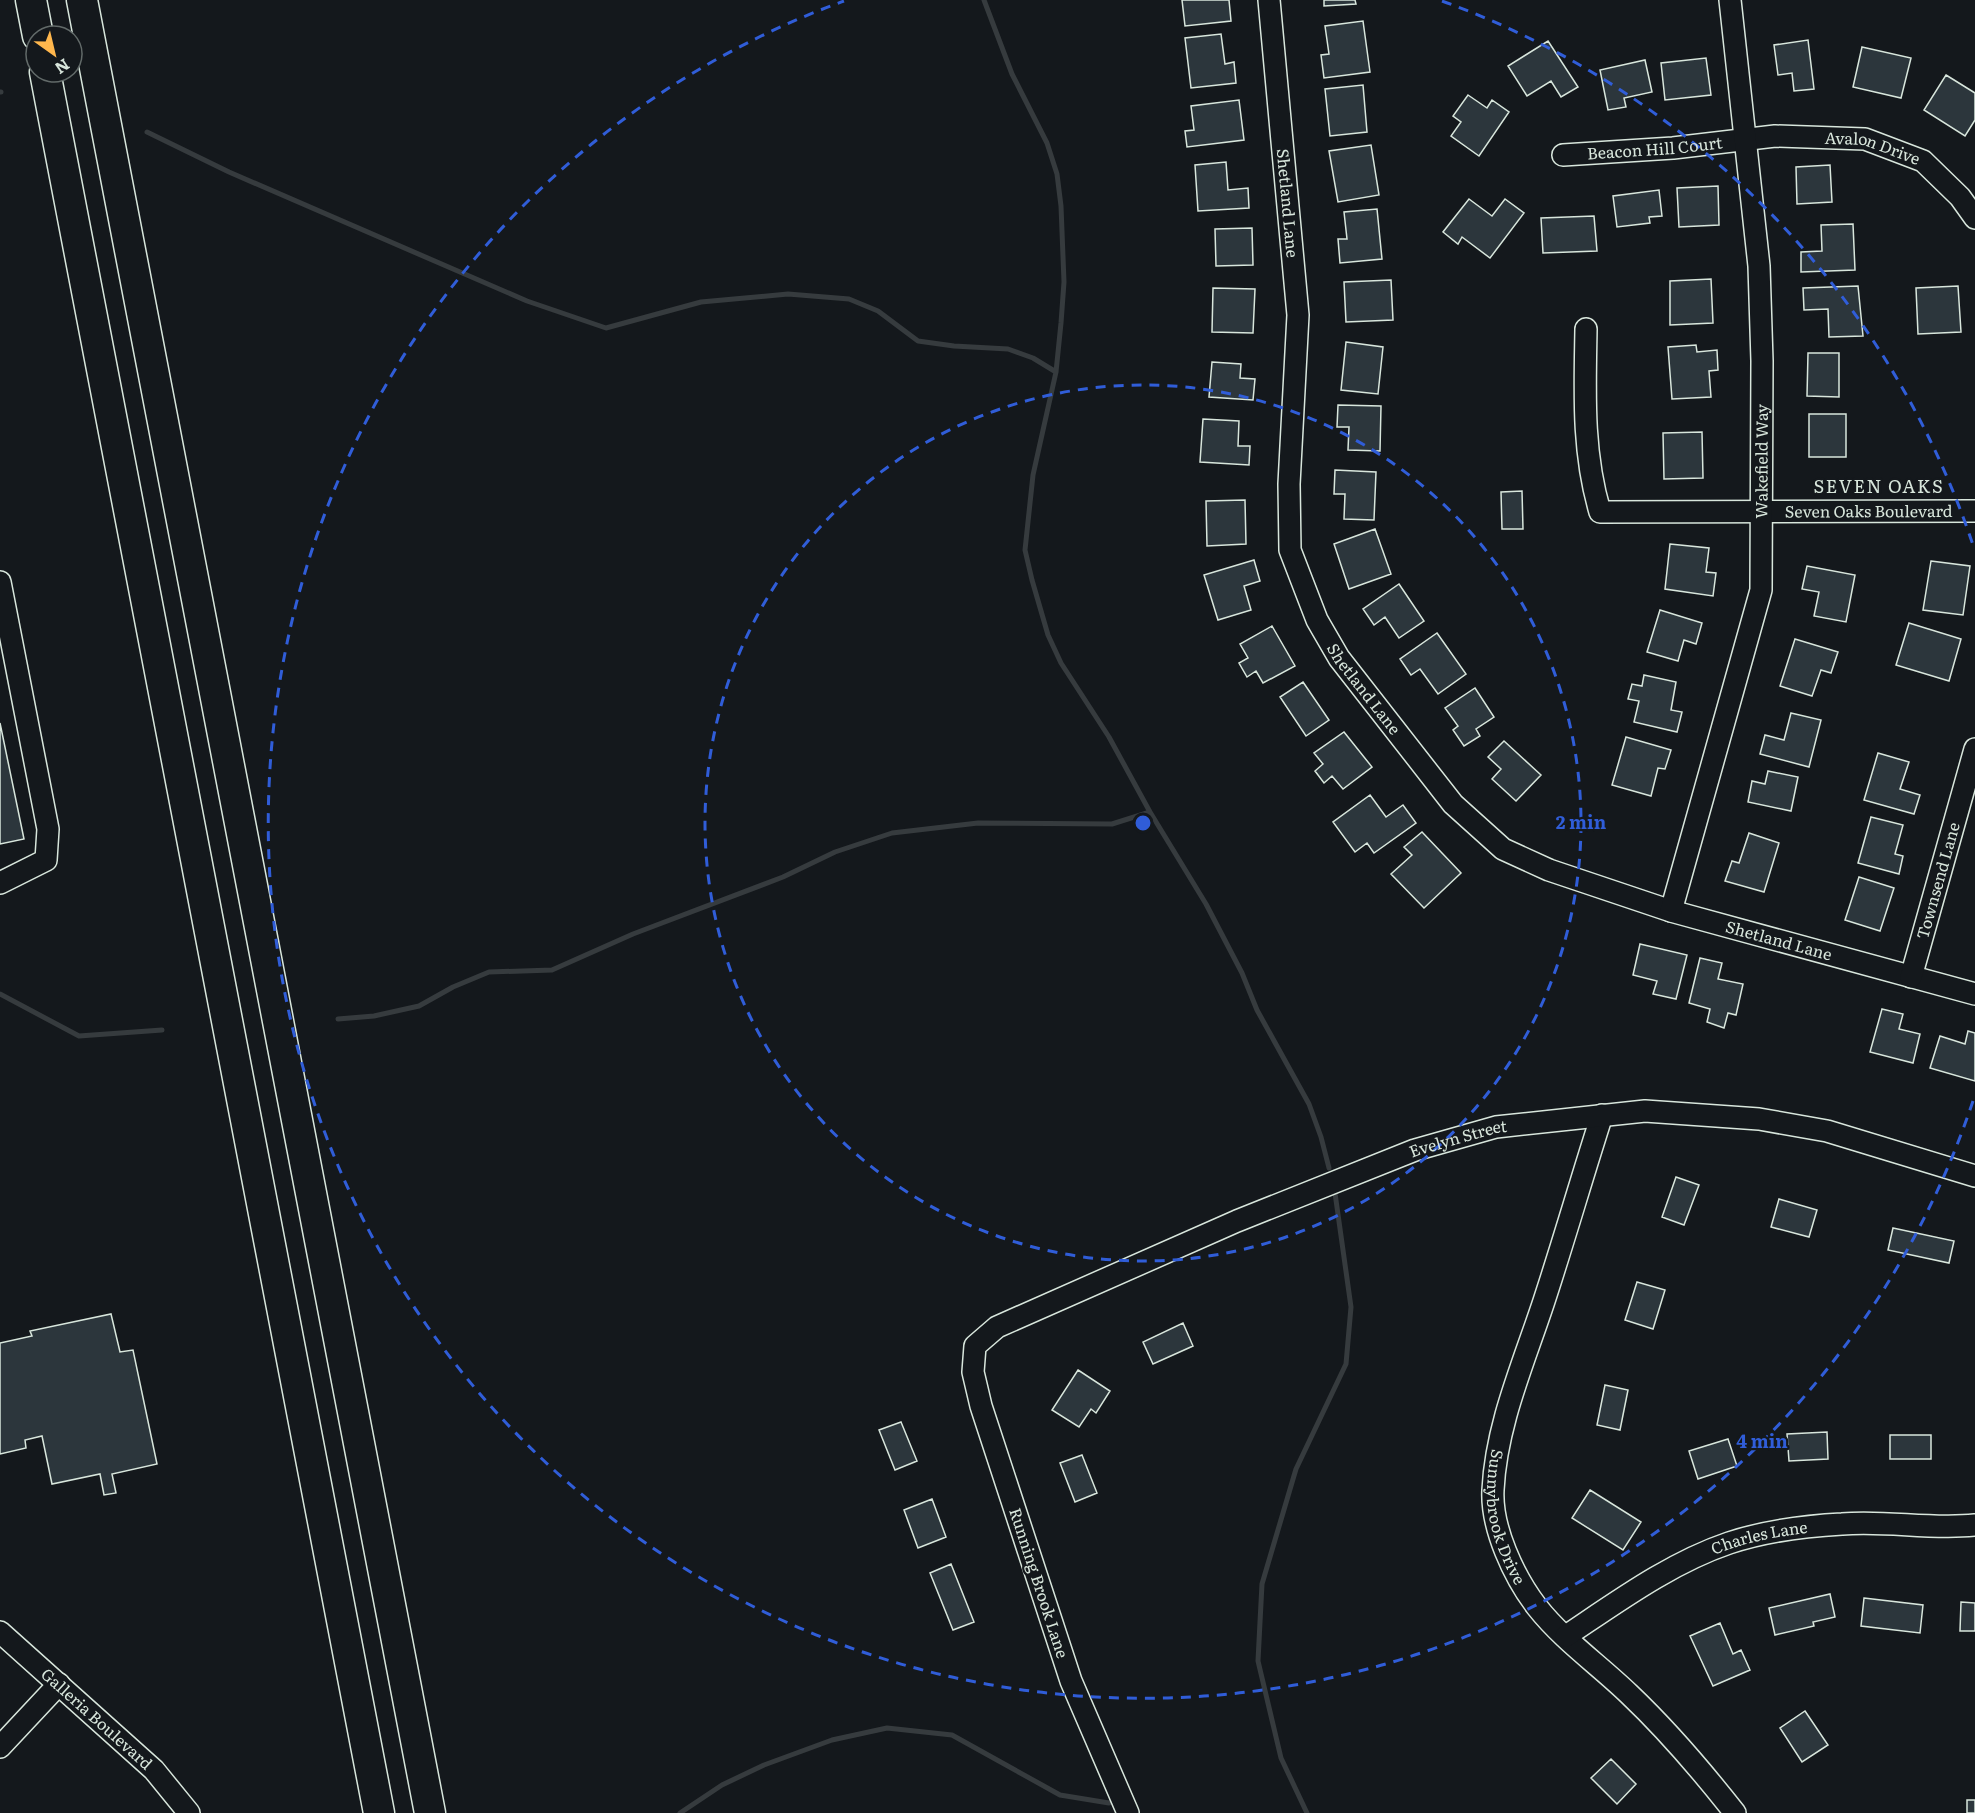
<svg xmlns="http://www.w3.org/2000/svg" width="1975" height="1813" font-family="Literata,serif">
<rect width="100%" height="100%" fill="#14181c"/>
<g fill="none" stroke-linecap="round" stroke-linejoin="round">
<!-- stream -->
<path stroke="#363b3e" stroke-width="5" d="M984,0l28,74 35,69 10,31 4,32 3,76 -3,41 -5,49 -23,103 -8,75 7,30 16,55 13,28 48,74 41,75 56,92 36,69 15,37 52,94 12,33 8,31
M0,92h1
M147,132l82,40 298,129 79,27 95,-26 87,-8 61,5 29,12 40,30 36,5 54,3 25,9 23,14
M0,994l79,42 83,-6
M338,1019l36,-3 45,-10 34,-19 36,-15 63,-2 81,-36 150,-57 52,-25 57,-19 86,-10 134,1 38,-12
M680,1813l42,-28 42,-20 68,-25 55,-12 65,7 108,60 49,8
M1307,1813l-26,-55 -23,-97 2,-39 2,-38 34,-115 50,-105 5,-57 -16,-114"/>
</g>
<!-- building -->
<path fill="#2c363c" stroke="#d8e6dc" stroke-width="1.5" d="M1182,0h47l2,21 -46,5z
M1324,0h31l1,4 -32,2z
M1363,21l7,51 -46,6 -3,-23 8,-1 -4,-28z
M1221,34l4,30 9,-2 2,21 -45,5 -6,-50z
M1808,40l6,49 -20,2 -2,-18 -14,2 -4,-30z
M1548,41l30,46 -17,10 -10,-16 -24,15 -19,-30z
M1862,47l49,11 -10,40 -48,-11z
M1706,58l5,37 -46,5 -4,-37z
M1645,60l7,32 -28,6 2,9 -18,3 -8,-40z
M1946,75l29,18v27l-10,16 -41,-26z
M1363,85l4,47 -37,4 -5,-47z
M1468,95l19,13 5,-8 17,12 -30,44 -28,-20 10,-14 -8,-6z
M1239,100l5,40 -57,7 -2,-16 9,-1 -3,-24z
M1371,145l8,50 -41,7 -9,-51z
M1226,162l2,28 20,-2 1,20 -51,3 -3,-46z
M1830,165l2,37 -35,2 -1,-37z
M1718,186l1,39 -40,2 -2,-39z
M1659,190l3,26 -13,1 1,6 -33,4 -4,-31z
M1469,199l23,17 13,-17 19,14 -34,45 -28,-21 -4,7 -15,-12z
M1377,209l5,50 -42,4 -2,-24h9l-3,-27z
M1594,216l3,35 -54,2 -2,-35z
M1853,224l2,46 -54,2v-20l21,-1 -1,-26z
M1252,228l1,37 -37,1 -1,-37z
M1711,279l2,44 -43,2v-44z
M1391,280l2,40 -47,2 -2,-40z
M1858,286l5,50 -34,1 -1,-28 -24,1 -1,-22z
M1958,286l3,46 -43,2 -2,-46z
M1213,288l42,1 -2,44 -41,-1z
M1346,342l37,5 -5,47 -37,-4z
M1696,345l1,7 20,-2 1,20 -9,1 2,26 -39,2 -4,-52z
M1808,353h31v44l-32,-1z
M1212,362l29,2 -1,14 15,1 -2,21 -44,-3z
M1338,405l43,1 -1,45 -32,-1 1,-23h-12z
M1809,414h37v43h-37z
M1203,419l36,2 -1,25h12l-1,19 -49,-3z
M1702,432l1,46 -39,1 -1,-46z
M1335,470l41,2 -2,48 -30,-1 1,-25h-11z
M1522,491l1,38h-21l-1,-37z
M1245,500l1,44 -39,2 -1,-45z
M1375,529l16,45 -42,15 -15,-45z
M1670,544l39,4 -3,24 10,1 -3,23 -48,-7z
M1254,560l6,21 -16,5 7,24 -33,10 -14,-45z
M1931,561l39,5 -7,49 -40,-5z
M1807,566l48,9 -9,47 -32,-6 5,-24 -17,-3z
M1399,584l25,37 -25,17 -14,-21 -11,8 -11,-16z
M1660,610l42,13 -6,21 -12,-4 -6,21 -31,-9z
M1909,623l52,16 -12,42 -53,-16z
M1272,626l23,40 -32,17 -7,-12 -9,6 -8,-14 9,-5 -8,-14z
M1437,633l29,41 -28,20 -18,-25 -9,6 -11,-16z
M1795,639l43,13 -7,21 -10,-3 -9,26 -32,-10z
M1644,675l32,7 -5,28 11,2 -5,20 -43,-10 5,-21 -11,-2 4,-15 10,2z
M1303,682l26,38 -23,16 -26,-39z
M1475,688l19,29 -18,12 4,7 -16,10 -11,-16 5,-4 -13,-18z
M1791,713l30,7 -12,47 -49,-13 5,-19 19,5z
M0,723l24,116 -24,5z
M1344,732l28,35 -29,22 -11,-13 -8,7 -9,-12 8,-7 -9,-11z
M1626,737l45,13 -6,19 -7,-1 -7,28 -39,-11z
M1504,741l37,34 -25,26 -24,-22 9,-10 -13,-12z
M1878,753l31,9 -9,27 20,6 -6,19 -50,-14z
M1768,771l30,6 -7,34 -43,-9 4,-21 13,3z
M1370,795l16,22 17,-12 13,18 -42,30 -7,-10 -12,9 -22,-30z
M1871,817l32,8 -8,29 8,2 -4,18 -41,-11z
M1422,832l39,41 -37,35 -33,-34 21,-19 -8,-8z
M1749,833l30,10 -15,49 -39,-11 7,-20 7,2z
M1859,877l35,11 -14,43 -35,-11z
M1640,944l47,11 -11,44 -23,-5 4,-13 -24,-6z
M1700,958l22,5 -4,16 25,5 -7,31 -8,-2 -4,15 -17,-6 3,-13 -21,-6z
M1882,1009l21,5 -4,15 21,5 -7,29 -43,-11z
M1968,1031l7,2v48l-45,-13 10,-32 25,8z
M1676,1177l23,8 -15,40 -22,-8z
M1779,1199l38,11 -8,27 -38,-10z
M1893,1228l61,13 -5,22 -61,-13z
M1637,1282l28,8 -12,39 -28,-9z
M111,1314l9,38 13,-2 24,114 -45,10 4,19 -12,2 -4,-21 -48,10 -10,-48 -17,4 1,8 -26,6v-111l32,-7 -2,-5z
M1183,1323l10,23 -40,18 -10,-22z
M1078,1370l32,21 -14,22 -5,-4 -12,18 -27,-17z
M1605,1385l23,5 -8,40 -23,-5z
M901,1422l16,39 -22,9 -16,-40z
M1827,1432l1,27 -39,2 -2,-27z
M1890,1435h41v24h-41z
M1728,1439l9,27 -39,13 -9,-28z
M1082,1455l15,38 -22,9 -15,-39z
M1590,1490l51,32 -18,28 -51,-32z
M932,1499l14,38 -28,11 -14,-38z
M951,1564l23,58 -21,8 -23,-57z
M1830,1594l5,23 -22,5 1,4 -39,9 -6,-27z
M1864,1598l59,7 -3,28 -59,-7z
M1961,1602l14,1v28h-15z
M1720,1623l13,31 8,-4 9,20 -37,16 -23,-50z
M1805,1711l23,34 -26,17 -22,-34z
M1611,1759l25,25 -19,20 -26,-26z
M1967,1800h8v13h-8z"/>
<g fill="none" stroke-linecap="round" stroke-linejoin="round">
<defs>
<g id="minor">
<path id="s1" d="M1269,0l29,315 -9,169 1,66 27,70 22,38 114,146 50,45 46,21 122,41 304,83"/>
<path id="s2" d="M1563,155l110,-7 102,-12 90,3 58,22 37,36 15,21"/>
<path id="s3" d="M1586,329c-1,62 -4,122 14,183l375,-1"/>
<path d="M0,582l48,247 -2,31 -46,23"/>
<path id="s4" d="M1671,911l90,-321 1,-229 -3,-95 -29,-266"/>
<path id="s5" d="M1911,977l64,-228"/>
<path id="s6" d="M1602,1115c-20,62 -38,125 -58,186 -20,61 -48,124 -51,189 -2,38 21,87 44,117 26,33 62,58 92,87 39,37 73,77 106,119"/>
<path id="s7" d="M0,1632l154,138 35,43"/>
<path id="s8" d="M1566,1636c51,-34 104,-73 163,-93 36,-12 76,-17 113,-19 44,-4 89,6 133,1"/>
<path d="M0,1747l59,-63"/>
<path id="s9" d="M1128,1813l-57,-132 -90,-275 -8,-34 2,-26 22,-19 240,-106 178,-71 81,-23 149,-16 114,8 68,12 148,45"/>
</g>
<path id="highway" d="M31,0l7,36
M82,0l348,1813
M45,72l334,1741"/>
</defs>
<!-- minor casing -->
<use href="#minor" stroke="#d8e6dc" stroke-width="24"/>
<!-- highway casing -->
<use href="#highway" stroke="#d8e6dc" stroke-width="33"/>
<!-- minor -->
<use href="#minor" stroke="#14181c" stroke-width="21"/>
<!-- highway -->
<use href="#highway" stroke="#14181c" stroke-width="30"/>
</g>
<!-- distance rings -->
<g fill="none" stroke="#305dd8" stroke-width="3" stroke-dasharray="10 8">
<circle cx="1143" cy="823" r="438"/>
<path d="M1973 1101A875 875 0 1 1 844 1M1442 1A875 875 0 0 1 1973 545"/>
</g>
<g text-anchor="middle" stroke-width="4.5" stroke-linejoin="round" paint-order="stroke">
<!-- street labels -->
<g font-size="16" fill="#d8e6dc" stroke="#14181c">
<text dy="6" stroke="none"><textPath href="#s2" startOffset="92">Beacon Hill Court</textPath></text>
<text dy="6" stroke="none"><textPath href="#s2" startOffset="312">Avalon Drive</textPath></text>
<text dy="6" stroke="none"><textPath href="#s1" startOffset="204">Shetland Lane</textPath></text>
<text dy="6" stroke="none"><textPath href="#s4" startOffset="462">Wakefield Way</textPath></text>
<text dy="6" stroke="none"><textPath href="#s3" startOffset="453">Seven Oaks Boulevard</textPath></text>
<text dy="6" stroke="none"><textPath href="#s1" startOffset="710">Shetland Lane</textPath></text>
<text dy="6" stroke="none"><textPath href="#s5" startOffset="100">Townsend Lane</textPath></text>
<text dy="6" stroke="none"><textPath href="#s1" startOffset="1214">Shetland Lane</textPath></text>
<text dy="6" stroke="none"><textPath href="#s9" startOffset="1022">Evelyn Street</textPath></text>
<text dy="6" stroke="none"><textPath href="#s6" startOffset="420">Sunnybrook Drive</textPath></text>
<text dy="6" stroke="none"><textPath href="#s8" startOffset="219">Charles Lane</textPath></text>
<text transform="translate(1039 1583) rotate(72)" y="6">Running Brook Lane</text>
<text dy="6" stroke="none"><textPath href="#s7" startOffset="130">Galleria Boulevard</textPath></text>
</g>
<!-- neighbourhood labels -->
<g font-size="18" letter-spacing="1.5" fill="#d8e6dc" stroke="#14181c">
<text x="1879" y="493">SEVEN OAKS</text>
</g>
</g>
<circle cx="1143" cy="823" r="9" fill="#305dd8" stroke="#14181c" stroke-width="3"/>
<g font-size="18" text-anchor="middle" font-weight="bold" fill="#305dd8" stroke="#14181c" stroke-width="4.5" stroke-linejoin="round" paint-order="stroke">
<text x="1581" y="829">2 min</text>
<text x="1762" y="1448">4 min</text>
</g>
<!-- north arrow -->
<g transform="translate(54 54) rotate(146)"><circle r="28" fill="#14181c" stroke="#626a69" stroke-width="1.5"/>
<path d="M0-4.5L10 22L0 15L-10 22Z" fill="#ffb74d"/>
<text y="-9" font-size="16" font-weight="bold" text-anchor="middle" fill="#d8e6dc">N</text>
</g>
</svg>
